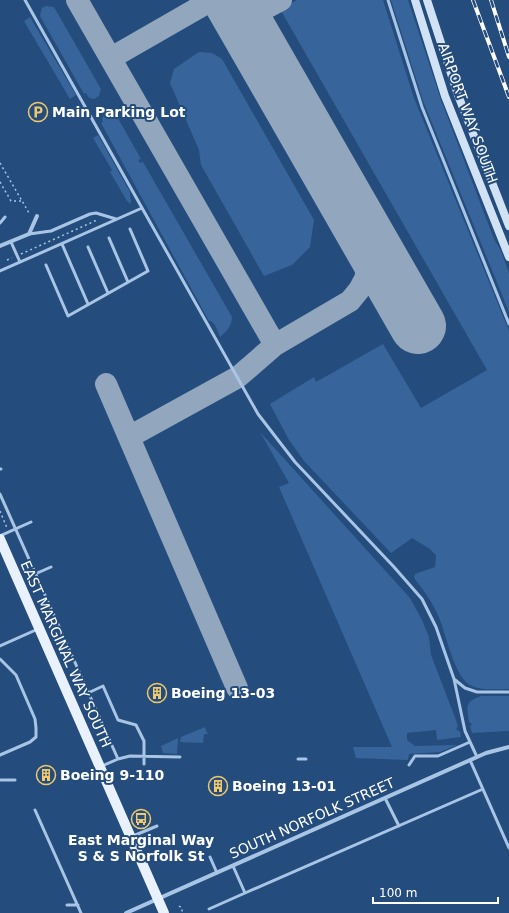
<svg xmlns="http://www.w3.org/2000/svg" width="509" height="913" font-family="'DejaVu Sans',sans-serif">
<rect width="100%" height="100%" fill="#244c7d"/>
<!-- green -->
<path fill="#37659b" d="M297,0h86l31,98 95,233v358c-12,0 -28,2 -39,-4 -15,-8 -24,-49 -30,-65 -6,-16 -16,-29 -26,-42l1,-4 20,-7 1,-12 -6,-6 -18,-11 -21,15 -87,-92 -15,-21 -19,-36 44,-27 2,5 67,-38 38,64 66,-38 -207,-361z
M391,0h17l33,100 53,139 7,12 8,22v39l-86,-211z
M46,6l8,1 47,82 -2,7 -5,3 -5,-1 -3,-5 -2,1 -44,-78 2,-8z
M30,17l46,78 -6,4 -46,-78z
M199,52l13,1 10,6 92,161 -4,27 -18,18 -28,11 -63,-111 -2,-15 -29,-67 4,-14z
M107,113h8l26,46 -3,1 2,3 3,-1 89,155c0,9 -6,15 -12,20l-5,-12 -4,-4h-2l-108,-198 2,-1 -1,-3 2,-4z
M98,135l32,57 1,12 -4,-3 -17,-29 2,-2 -19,-32z
M260,432l150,166 12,22 7,17 2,18 25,65 2,7 -2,1 2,3h2l1,6 -24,3 -1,-10 -29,3v7l8,6 42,-1 -17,7 -31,2 -1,6 -52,-2 -3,-11h39l-113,-260 10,-4z
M481,696h28v35l-37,2 -2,-7 2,-1 -2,-3 -1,1c-2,-16 -5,-21 12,-27z
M205,727l2,6 2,1h-5l-1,9 -23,-1 1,-5z
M178,738l-1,16 -14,-1 -2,-7z"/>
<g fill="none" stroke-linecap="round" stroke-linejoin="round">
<!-- taxiway -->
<path stroke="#92a6be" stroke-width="22" d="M77,0l198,345
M243,20l38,-20
M111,58l101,-58
M106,384l131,304
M129,437l109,-60 37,-32 75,-44 9,-11 6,-11 3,-14 1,-10 -7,-26"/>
<!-- runway -->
<path stroke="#92a6be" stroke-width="56" d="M231,0l187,326"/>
<!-- path -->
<path stroke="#a9c5e6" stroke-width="1.5" stroke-dasharray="2 3" stroke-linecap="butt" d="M0,163l29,50 2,1
M0,182l11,19h11
M21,254l74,-33v-1
M7,260l5,-2
M0,511l7,17
M179,906l3,2v5"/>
<!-- service -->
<path stroke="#a9c5e6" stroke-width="3" d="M25,0l233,414 37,48 99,105 28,32 14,28 18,52 11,9 12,4h32
M388,0l34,107 87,217
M0,223l5,-6
M29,234l22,-3 39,-17 6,-1 20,6
M109,238l19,44
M11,242l9,20
M62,244l26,60
M88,247l20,46
M46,265l22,51 80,-45 -18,-42
M0,271l142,-63
M0,469h1
M0,494l118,265
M0,536l31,-14
M35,574l16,-7
M0,646l38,-17
M0,659l16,16 19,44 1,9v9l-6,5 -30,13
M454,679l11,52 12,26
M88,693l15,-7 15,34 18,5 8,16v23
M298,759h8
M470,760l39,88
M409,765l6,-9h23l32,-14
M102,766l16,-7 12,-3 50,1
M0,780h15
M385,798l14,28
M35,810l46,103
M133,836l24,-10
M210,857l7,16
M245,893l238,-104
M67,905h11
M209,909l36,-16 -12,-27"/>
<!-- minor -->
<path stroke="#a9c5e6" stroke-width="4" d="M0,246l29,-12 8,-18
M126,913l360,-160 23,-6"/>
<!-- secondary -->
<path stroke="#d2e2f5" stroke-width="8" d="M415,0l30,96 64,161
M427,0l31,95 51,131"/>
<!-- primary -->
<path stroke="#e9f1fd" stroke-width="10" d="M0,539l164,374"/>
<defs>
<path id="rail" d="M473,0l36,97
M491,0l18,57"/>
</defs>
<!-- rail casing -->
<use href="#rail" stroke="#fff" stroke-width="4"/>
<!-- rail -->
<use href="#rail" stroke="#244c7d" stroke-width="2.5" stroke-dasharray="8" stroke-linecap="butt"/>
</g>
<!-- icons -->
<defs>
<symbol id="parking-ring" viewBox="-11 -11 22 22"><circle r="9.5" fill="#244c7d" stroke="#f0c96c" stroke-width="1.5"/><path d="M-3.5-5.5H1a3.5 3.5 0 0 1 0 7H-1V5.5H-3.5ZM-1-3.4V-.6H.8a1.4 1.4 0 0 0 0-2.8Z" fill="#f0c96c"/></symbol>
<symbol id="building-ring" viewBox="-11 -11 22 22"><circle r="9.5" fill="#244c7d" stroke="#f0c96c" stroke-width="1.5"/><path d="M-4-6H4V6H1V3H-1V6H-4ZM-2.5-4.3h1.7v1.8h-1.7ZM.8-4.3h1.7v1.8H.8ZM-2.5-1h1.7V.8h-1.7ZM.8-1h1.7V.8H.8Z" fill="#f0c96c"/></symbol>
<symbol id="bus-ring" viewBox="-11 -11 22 22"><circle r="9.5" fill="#244c7d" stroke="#f0c96c" stroke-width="1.5"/><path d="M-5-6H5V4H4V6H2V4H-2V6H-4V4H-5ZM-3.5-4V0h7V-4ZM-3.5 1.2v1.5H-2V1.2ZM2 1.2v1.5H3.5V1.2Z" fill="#f0c96c"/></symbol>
</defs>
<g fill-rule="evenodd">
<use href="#parking-ring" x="27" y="101" width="22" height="22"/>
<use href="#building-ring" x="146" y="682" width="22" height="22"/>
<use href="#building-ring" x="35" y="764" width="22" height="22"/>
<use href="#building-ring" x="207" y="775" width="22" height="22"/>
<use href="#bus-ring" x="130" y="808" width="22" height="22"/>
</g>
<g text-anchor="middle" stroke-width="4" stroke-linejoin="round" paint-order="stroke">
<!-- poi labels -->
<g font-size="14" font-weight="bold" fill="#fff" stroke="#244c7d" text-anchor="start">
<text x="52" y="117">Main Parking Lot</text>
<text x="171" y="698">Boeing 13-03</text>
<text x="60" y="780">Boeing 9-110</text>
<text x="232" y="791">Boeing 13-01</text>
<text x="141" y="845" text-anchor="middle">East Marginal Way<tspan x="141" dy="16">S &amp; S Norfolk St</tspan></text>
</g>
<!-- street labels -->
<g font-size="14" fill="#fff" stroke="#244c7d">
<text transform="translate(468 113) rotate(70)" y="5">AIRPORT WAY SOUTH</text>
<text transform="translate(66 654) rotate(66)" y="5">EAST MARGINAL WAY SOUTH</text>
<text transform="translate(312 818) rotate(-24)" y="5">SOUTH NORFOLK STREET</text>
</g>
</g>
<!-- scale -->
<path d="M373 897v6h125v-6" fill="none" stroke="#ffffff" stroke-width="2"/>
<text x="379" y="897" font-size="12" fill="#ffffff" stroke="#244c7d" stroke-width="3" paint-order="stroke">100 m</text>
</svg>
